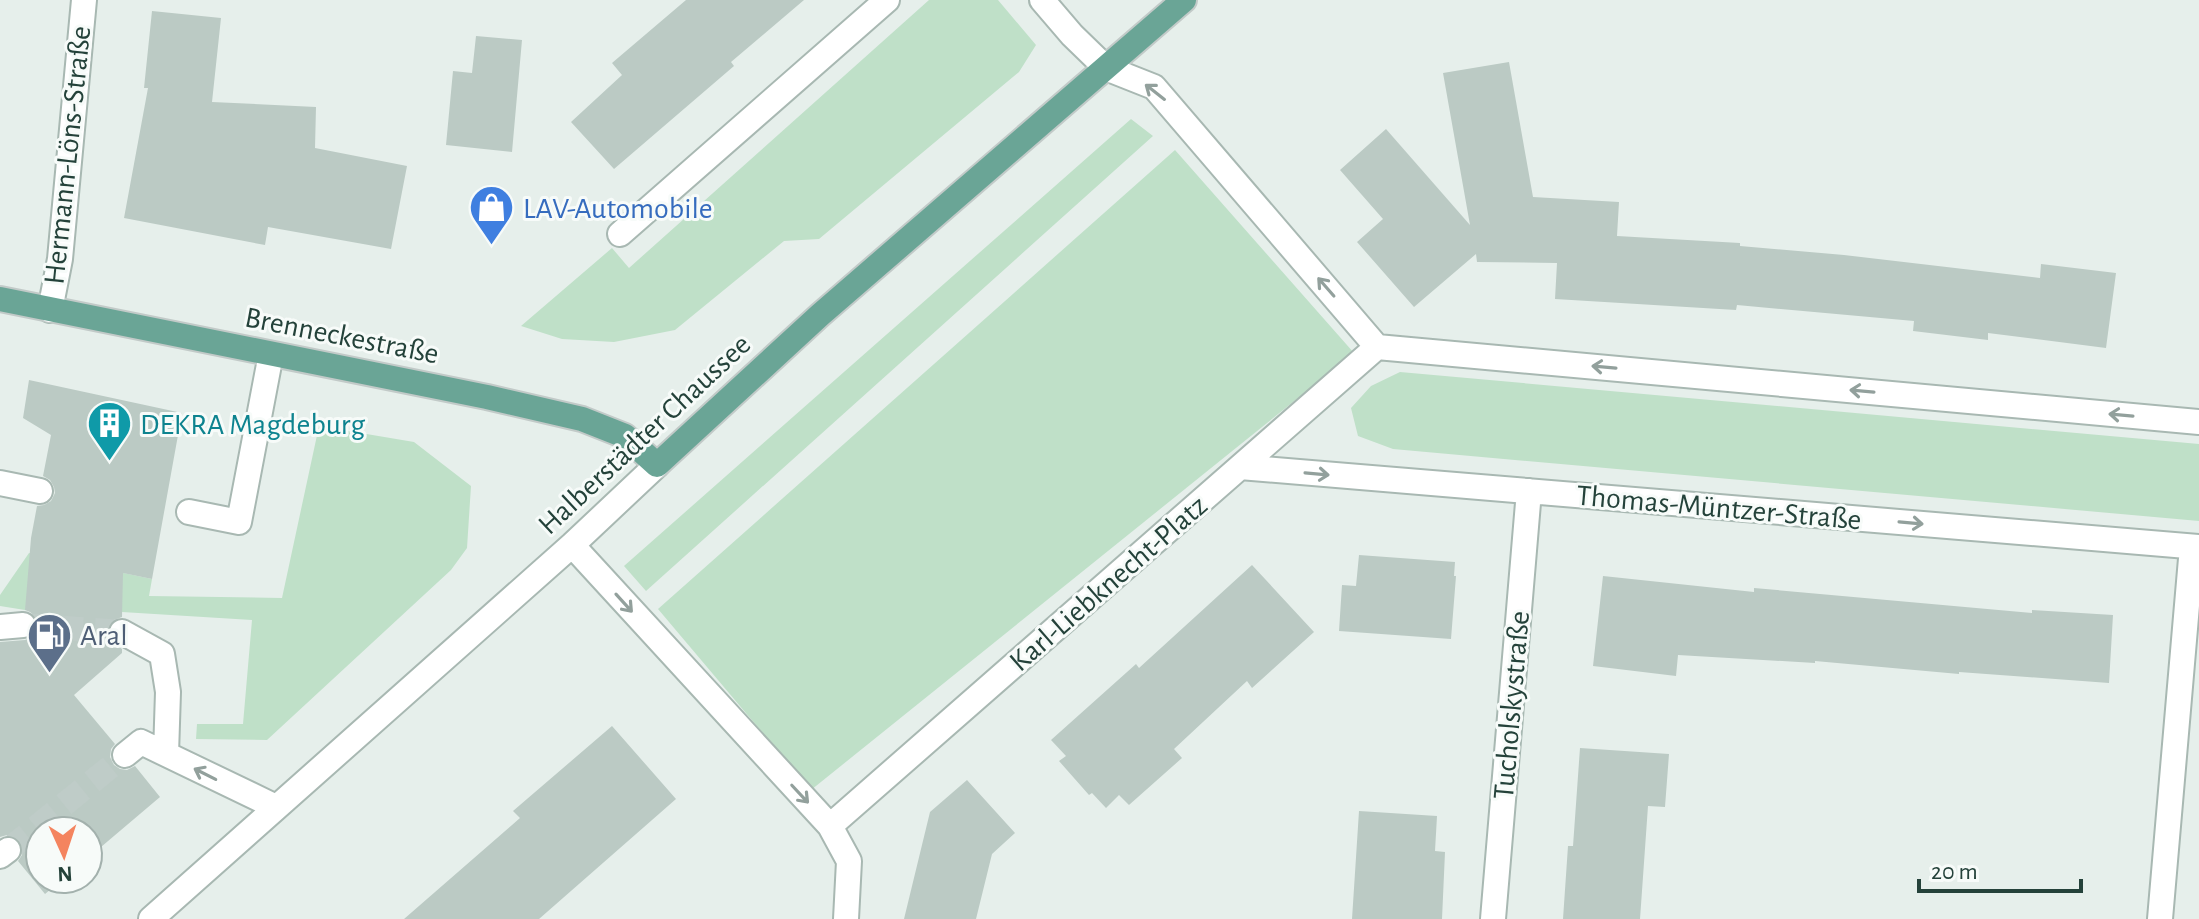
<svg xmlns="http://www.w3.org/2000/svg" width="2199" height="919" font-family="'Alegreya Sans',sans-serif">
<rect width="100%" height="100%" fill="#e6efeb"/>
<!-- green -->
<path fill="#bfe0c8" d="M929,0h69l38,45 -17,27 -200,167 -35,2 -109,89 -61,12 -52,-3 -41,-13 91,-78 17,20z
M1131,119l22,17 -507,455 -22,-25z
M1175,150l179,203 -543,437 -153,-181z
M1400,372l799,72v77l-806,-72 -35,-13 -7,-28 20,-22z
M319,426l95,16 57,44 -4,62 -16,22 -184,170 -71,-1 1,-15h46l9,-104 -130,-8 -97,-2 -25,-4v-11l29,-42 123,26 -3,17 133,2z"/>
<!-- building -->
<path fill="#bbcac4" d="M686,0h118l-73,62 3,4 -120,103 -43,-47 51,-47 -10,-12z
M152,11l69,7 -9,84 104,5 -1,41 92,18 -16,83 -123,-22 -3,18 -141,-27 24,-130h-4z
M476,36l46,4 -10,112 -66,-7 7,-74 19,2z
M1509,62l24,135 86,5 -2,34 123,7v3l104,9 196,23 1,-14 75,9 -10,75 -118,-15v7l-75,-9 1,-10 -177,-16 -1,5 -181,-11 2,-36 -80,-1 -1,-8 -62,53 -57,-65 26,-23 -43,-49 46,-41 84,96 -27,-152z
M29,380l153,33 -30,166 -29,-6 -1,44 -8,3 -5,4 -2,8 3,8 12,9v4l-48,42 41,49 -4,5 -1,8 4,8 6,4 7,1 8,-4 25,31 -72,61v-27h-48v48h23l-18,15 -27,-33 4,-6 1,-6 -4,-9 -6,-4 -6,-1 -7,2v-195l25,-2 7,-3 5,-6 1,-8 -2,-6 -6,-5 -5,-2 6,-72 6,-32 7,-1 7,-4 4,-8 -1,-6 -4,-7 -7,-4 8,-41 -28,-17z
M1359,555l96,7 -1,14h2l-5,63 -112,-8 3,-46 14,1z
M1252,565l62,67 -62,56 -5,-7 -73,68 8,9 -53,47 -10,-10 -13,13 -14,-15 -3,2 -30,-34 7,-5 -15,-16 85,-76 3,4z
M1603,576l151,16v-4l278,25v-3l81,5 -4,68 -150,-11v2l-144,-13v2l-137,-8 -2,21 -83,-10z
M612,726l64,73 -137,120h-135l116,-101 -7,-7z
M1580,748l89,6 -4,53 -17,-1 -8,113h-77l5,-73h5z
M967,780l48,53 -23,21 -16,65h-72l26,-107z
M1359,811l78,5 -2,35 10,1 -3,67h-90z"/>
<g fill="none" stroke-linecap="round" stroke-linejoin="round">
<!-- minor-tunnel -->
<path stroke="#bfccc8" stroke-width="24" stroke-dasharray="24 12" stroke-linecap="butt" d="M23,625l99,7
M8,850l117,-95"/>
<defs>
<path id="minor" d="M1042,0l30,35 34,33 48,19 223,260
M620,234l267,-234
M50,310l10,-51 24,-259
M1377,347l822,75
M1240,467l959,80
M0,483l40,8
M189,512l50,10 32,-168
M572,545l258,281 19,35 -3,58
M0,627l23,-2
M122,632l40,22 6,38 -2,62
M125,755l16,-13 135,65
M830,826l547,-479
M0,856l8,-6
M151,919l421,-374 85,-80
M1493,919l36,-428
M2160,919l32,-372"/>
<path id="major" d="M0,299l487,98 95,22 43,17 32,29 163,-150 364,-315"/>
</defs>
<!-- minor casing -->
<use href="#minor" stroke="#a8b8b2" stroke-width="28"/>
<!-- major casing -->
<use href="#major" stroke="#c2cac8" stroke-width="28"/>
<!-- minor -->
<use href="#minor" stroke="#fff" stroke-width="24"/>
<!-- major -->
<use href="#major" stroke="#6aa596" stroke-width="24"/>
</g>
<!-- one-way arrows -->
<defs><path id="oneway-shaft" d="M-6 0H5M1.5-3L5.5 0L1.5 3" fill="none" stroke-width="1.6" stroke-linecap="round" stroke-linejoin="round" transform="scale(2)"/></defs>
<g stroke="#92a09c">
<use href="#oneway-shaft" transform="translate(1155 92) rotate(-142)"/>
<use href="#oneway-shaft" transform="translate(1326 287) rotate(-131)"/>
<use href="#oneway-shaft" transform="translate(1604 367) rotate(-175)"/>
<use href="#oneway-shaft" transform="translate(1862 391) rotate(-175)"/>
<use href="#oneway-shaft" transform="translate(2121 415) rotate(-175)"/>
<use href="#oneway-shaft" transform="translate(1317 474) rotate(5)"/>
<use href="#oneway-shaft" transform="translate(1911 523) rotate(5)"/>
<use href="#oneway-shaft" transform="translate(624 603) rotate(48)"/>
<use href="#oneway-shaft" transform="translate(205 774) rotate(-153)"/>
<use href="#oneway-shaft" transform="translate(800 794) rotate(47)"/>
</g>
<!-- icons -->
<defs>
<symbol id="shop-pin" viewBox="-11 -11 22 30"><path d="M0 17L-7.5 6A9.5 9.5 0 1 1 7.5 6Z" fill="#3f7fe0" stroke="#f7fbf9"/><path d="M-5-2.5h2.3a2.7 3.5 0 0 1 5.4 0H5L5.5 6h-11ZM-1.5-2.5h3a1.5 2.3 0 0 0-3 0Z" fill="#fff"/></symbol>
<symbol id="building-pin" viewBox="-11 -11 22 30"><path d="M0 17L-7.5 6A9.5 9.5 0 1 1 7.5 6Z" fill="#0f9aa8" stroke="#f7fbf9"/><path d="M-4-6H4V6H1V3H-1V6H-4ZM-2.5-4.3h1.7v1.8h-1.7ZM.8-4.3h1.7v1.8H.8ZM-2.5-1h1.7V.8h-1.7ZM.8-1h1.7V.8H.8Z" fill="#fff"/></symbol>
<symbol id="fuel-pin" viewBox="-11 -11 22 30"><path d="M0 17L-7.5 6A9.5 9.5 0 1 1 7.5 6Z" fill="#5c6f8a" stroke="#f7fbf9"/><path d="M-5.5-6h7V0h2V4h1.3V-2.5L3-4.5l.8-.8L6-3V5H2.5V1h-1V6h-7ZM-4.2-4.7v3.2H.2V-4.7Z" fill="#fff"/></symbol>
</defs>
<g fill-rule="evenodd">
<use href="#shop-pin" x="466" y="182" width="51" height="69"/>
<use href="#building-pin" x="84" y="398" width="51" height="69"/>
<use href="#fuel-pin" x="24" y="610" width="51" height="69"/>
</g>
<g text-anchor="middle" stroke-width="6" stroke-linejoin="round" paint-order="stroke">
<!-- street labels -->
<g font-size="30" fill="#24423a" stroke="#f7fbf9">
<text transform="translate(67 155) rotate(-84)" y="10">Hermann-Löns-Straße</text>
<text transform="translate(342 335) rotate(11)" y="10">Brenneckestraße</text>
<text transform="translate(644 434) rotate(-43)" y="10">Halberstädter Chaussee</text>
<text transform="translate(1719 507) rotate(5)" y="10">Thomas-Müntzer-Straße</text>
<text transform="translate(1108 583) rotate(-41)" y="10">Karl-Liebknecht-Platz</text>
<text transform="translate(1511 705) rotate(-85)" y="10">Tucholskystraße</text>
</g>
<!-- shop labels -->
<g font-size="30" fill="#366cbe" stroke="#f7fbf9" text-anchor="start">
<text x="523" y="218">LAV-Automobile</text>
</g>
<!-- culture labels -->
<g font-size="30" fill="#0d838f" stroke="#f7fbf9" text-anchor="start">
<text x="140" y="434">DEKRA Magdeburg</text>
</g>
<!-- service labels -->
<g font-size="30" fill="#4e5e75" stroke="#f7fbf9" text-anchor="start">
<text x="80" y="645">Aral</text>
</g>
</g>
<!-- north arrow -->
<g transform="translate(64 855) rotate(177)"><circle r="38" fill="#f7fbf9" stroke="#a3b1ad" stroke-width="2"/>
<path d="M0-6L14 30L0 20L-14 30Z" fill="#f4845f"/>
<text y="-12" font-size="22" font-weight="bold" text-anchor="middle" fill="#24423a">N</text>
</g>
<!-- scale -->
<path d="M1919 879v12h162v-12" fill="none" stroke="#24423a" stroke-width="4"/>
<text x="1931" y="879" font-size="24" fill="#24423a" stroke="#f7fbf9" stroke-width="6" paint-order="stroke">20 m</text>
</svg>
